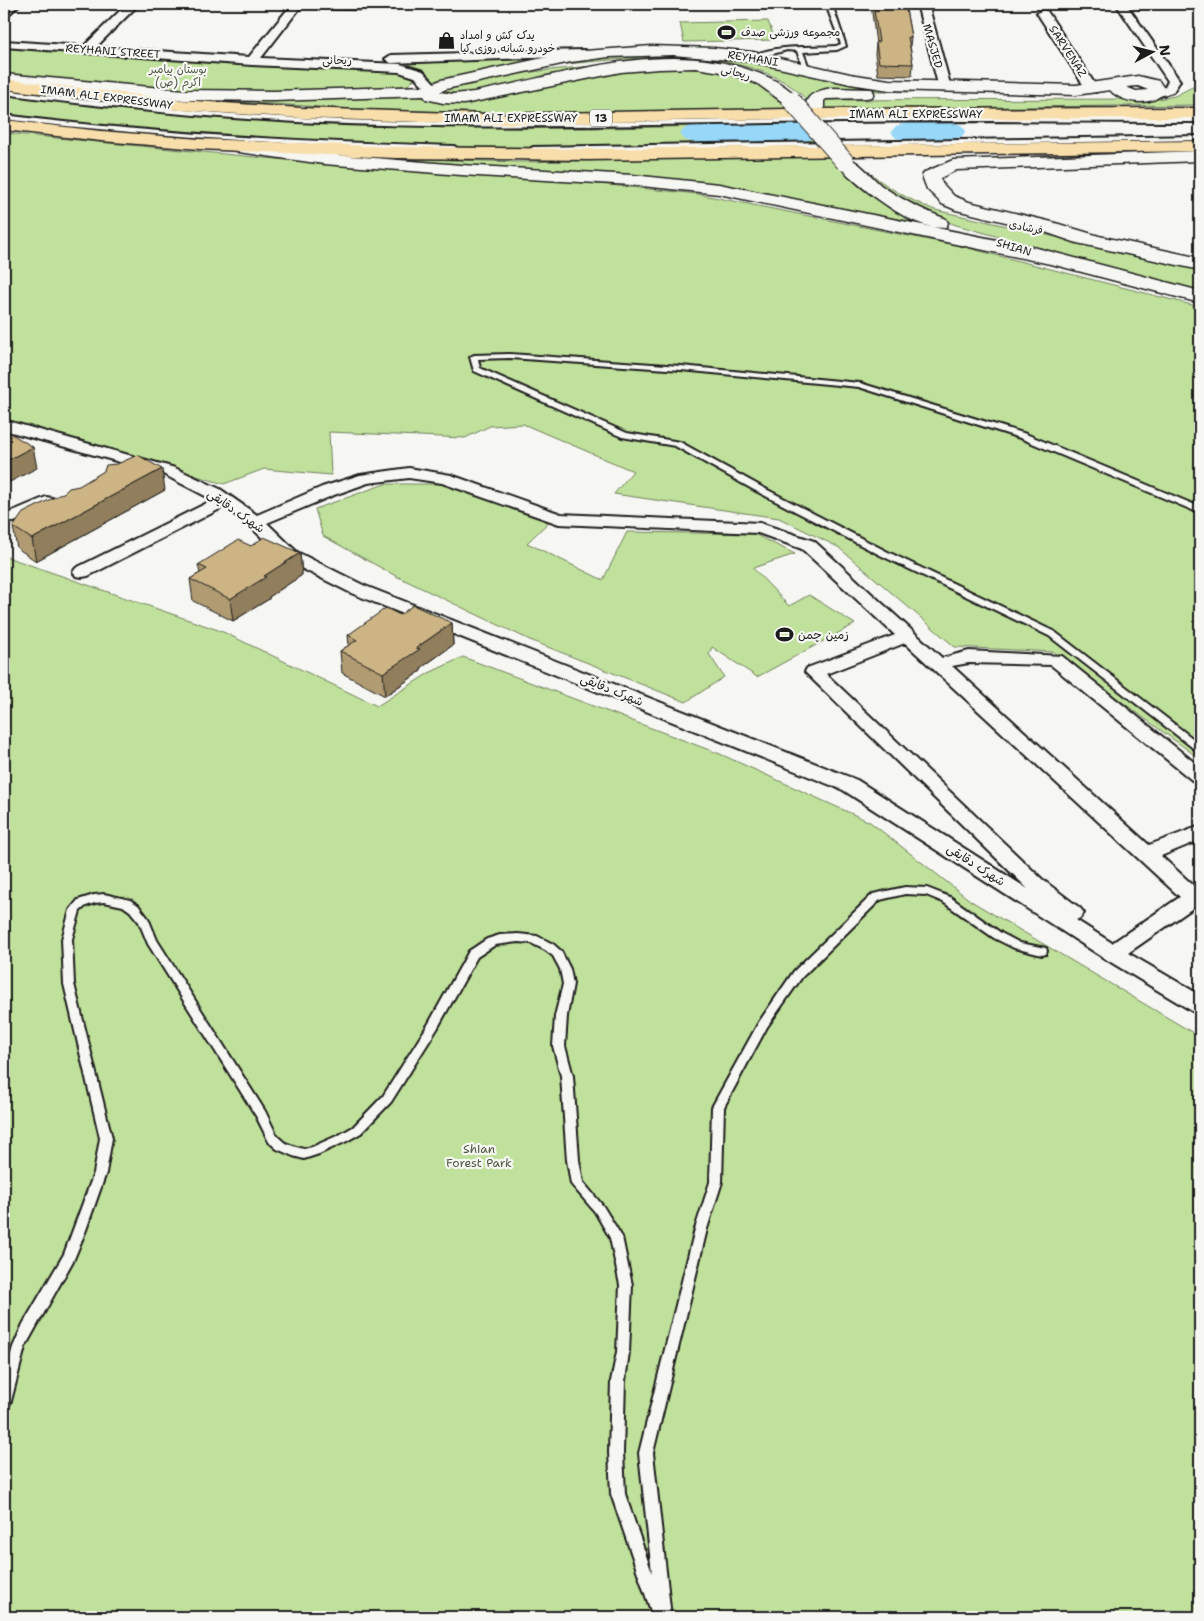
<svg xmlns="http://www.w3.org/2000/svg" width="1204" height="1621" font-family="'Shantell Sans','Playpen Sans Arabic',sans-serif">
<rect width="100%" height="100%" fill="#f6f6f2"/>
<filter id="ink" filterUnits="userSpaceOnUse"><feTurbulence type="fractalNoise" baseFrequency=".02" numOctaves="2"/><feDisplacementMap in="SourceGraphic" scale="10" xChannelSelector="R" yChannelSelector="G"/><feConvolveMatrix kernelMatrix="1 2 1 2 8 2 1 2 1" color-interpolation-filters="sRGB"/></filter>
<g filter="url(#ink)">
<!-- green -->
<path fill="#c0e19b" stroke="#6e7e5c" d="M768,21l7,19 -91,2 -4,-19z
M4,48l299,20 95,3 13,4 3,4 -6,6 -18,3 -144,6 -154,-10 -88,-9z
M652,54l82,3 176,33 1,2 -64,-2 -35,10 346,-1 17,-3 17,-9 8,1v17l-702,8 -125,-3 -221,-13 267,-2 17,6 162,-28 86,-7 60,9 42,25h21c-57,-61 -194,-40 -269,-33l39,-8z
M555,59l-119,23 -15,-11 -62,-8z
M624,64l-160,33 -18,-3 -3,-2c15,-16 154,-27 181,-28z
M4,94c170,23 343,32 515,34 95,1 191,-2 286,-5l17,20c-108,1 -217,6 -325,4 -165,-2 -329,-13 -493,-32z
M4,133l324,31 241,17 129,13 266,53 236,60v452l-146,-107 -99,-5 -117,-100 -59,-29 -165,-24 19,-23 -110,-47 -33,2 -25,12 -136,-6 2,43 -67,-6 -40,15 -220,-64z
M323,156l196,6 311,-6c12,14 24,28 39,38 32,23 71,33 108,44l-89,-20 -138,-27 -242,-22z
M862,166c22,20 45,33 73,44l265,59v23l-244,-67 -20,-8 -42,-21 -38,-29z
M385,484h92l82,28 -32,31 76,37 24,-48 127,2 41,20 -42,14 36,38 20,-11 46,29 -98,53 -45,-30 -3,7 15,23 -38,25 -156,-62 -136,-65 -71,-39 -8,-27z
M4,556l217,75 156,75 52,-33 34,-16 257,97 150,68 101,79 229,136v580h-1196z"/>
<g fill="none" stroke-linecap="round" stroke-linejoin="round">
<!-- river -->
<path fill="#97d7f8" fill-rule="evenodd" d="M951,122l10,3 5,6 -5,6c-19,5 -46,6 -65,1l-5,-6 5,-6 10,-3z
M802,124l10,3 5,6 -5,6 -10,3 -107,1 -10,-3 -5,-6 5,-6 10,-3z"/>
<defs>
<path id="lane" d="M831,8l3,2 12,36 -9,4 -34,2 6,16 -3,2 -3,-2 -6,-17 -10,-1 -33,9 -3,-2c22,-13 59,-9 85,-11l5,-2 -13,-34z
M4,90c98,13 195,23 293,28 183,9 365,3 548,0 118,-1 237,-1 355,0v4c-118,0 -236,-2 -355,0 -182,2 -365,9 -548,0 -98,-5 -195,-15 -293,-28z
M4,115c150,19 299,27 450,31l3,2 -3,2c-151,-5 -300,-13 -450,-31z
M1200,136v4l-667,11 -3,-2 3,-2z
M510,354l171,12 179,17 166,51 174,73v5h-3l-177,-74 -161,-51 -178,-17 -171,-12 -32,1 2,9 147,65 53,9 80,44 128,66 167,80 145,112v8l-3,-1 -148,-115 -167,-80 -128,-66 -79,-44 -53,-9 -148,-66 -4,-14 4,-2z
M905,887l22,1 23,9 51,36 19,10 26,5 1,3 -1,3 -4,1 -28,-7 -20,-10 -51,-36 -17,-7 -21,-1 -25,6 -78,77 -35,50 -43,80 -2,75 -15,47 -54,224 18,164h-18l-42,-123 -2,-42 2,-71 6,-29 3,-67 -10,-47 -15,-26 -24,-28 -4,-24 -6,-84 -8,-30 2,-30 8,-32 -3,-15 -7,-13 -8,-6 -14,-7 -13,-1 -23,3 -18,12 -40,72 -46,73 -30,31 -14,8 -28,13 -15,5 -11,-3 -16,-7 -8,-7 -13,-26 -108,-172 -9,-22 -9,-11 -7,-5 -19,-4 -9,1 -9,3 -6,5 -8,28 2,45 38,154 -6,35 -20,57 -12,29 -49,88 -14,54 -2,4 -5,2v-29l9,-31 10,-23 41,-70 30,-81 6,-35 -36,-154 -2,-45 8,-29 8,-10 16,-5 10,-1 26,6 8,5 10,13 9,22 108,171 12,25 8,7 11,4 8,2 8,-2 27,-12 14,-8 30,-31 46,-73 40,-72 18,-12 13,-4 18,-1 19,2 16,8 8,7 9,18 3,15 -6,32 -2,30 8,30 6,84 4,22 20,24 19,31 10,48 -3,67 -4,29 -2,71 2,42 27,79 -13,-120 56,-224 15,-47 2,-75 47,-85 35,-51 79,-77z"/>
<path id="street" d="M8,4h12l-12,11 -4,1v-9z
M127,4h12l-43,43 153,10 43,-53h11l-42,54 139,6 23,7 16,17 -2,3h-8l-14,-14 -16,-5 -147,-7 -248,-18v-6l80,5z
M917,4h11l23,84 -2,3h-8l-2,-3z
M1116,4h10l54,77 -7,11 -20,6 -6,-4 2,-3 16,-4 3,-6z
M1043,10l4,1 51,78 -2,3h-8l-2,-3 -49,-76z
M584,50l6,4 -2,2 -197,7 -6,-4 6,-4z
M4,420l171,48 45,21 37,26 65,-28 38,-12 49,-7 42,7 110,39 199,9 54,18 128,117 27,-7 93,5 138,111v16l-7,-2 -142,-116 -82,-2 -17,3 197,179 51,-19v14l-39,16 34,31 5,-1v17l-72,50 72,42v18l-8,-2 -88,-53 -261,-168 -492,-197 -66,-33 -35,-34 -26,-19 -136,69 -6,1 -6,-1 -3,-4 3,-4 137,-68 -50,-26 -159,-44zM409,478l33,5 117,41 199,9 44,16 93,86 -88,33 -2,4 223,217 -171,-109 -494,-195 -66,-33 -30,-29 67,-28 34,-12zM905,643l275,254 -68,46 -36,-23 4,-2 4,-5 -4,-5 -37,-28 -217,-206z
M46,497l6,1 2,4 -2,4 -38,16 -6,-1 -2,-4 2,-4z"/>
<path id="secondary" d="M652,46l62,2 39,4 97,22 39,6 187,5 62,-9 21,5 6,9c-10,18 -43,14 -55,0l-34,5 -187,-5 -39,-6 -97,-22 -80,-7 -64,2 -38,5 -125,27 -6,3 13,2 21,-2c92,-17 190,-54 281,-20 15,5 35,15 44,28l-2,4h-12l-27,-20 -30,-11 -32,-5 -37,1 -38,3 -157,32 -21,-1 -17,-4 -2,-3 -150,5 -89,-1 -181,-16v-10l181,16 89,1 153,-5 14,-6 130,-28zM1138,86l10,4 -12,1 -10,-4z
M832,88l40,1 2,4 -2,4 -6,1 -40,1 -2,2v9l-2,4h-12c-12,-18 9,-24 22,-26z
M244,143l80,11 137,11 171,10 87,9 318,64 163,43v12l-145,-38 -336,-71 -87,-9 -171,-10 -137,-11 -86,-12 -3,-4 3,-4z
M1200,151v10l-243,9 -17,8 2,5 12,13 15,6 83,20 47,14 101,22v12l-123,-27 -38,-13 -83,-20 -14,-6 -15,-15 -5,-13 3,-4 28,-12z
M845,157c14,3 26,20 37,29 20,14 41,24 64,33l2,4 -2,4c-29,7 -88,-41 -107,-61l-3,-4 3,-4z"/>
<path id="highway" d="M4,79l176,21 121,8 184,6 302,-5 413,-1v10l-413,1 -302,5 -184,-6 -121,-8 -176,-21z
M4,120l97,11 98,8 195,8 195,2 611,-8v10l-611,9 -195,-2 -195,-9 -98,-8 -97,-11z"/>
</defs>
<!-- lane casing -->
<use href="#lane" stroke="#1c1c1c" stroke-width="4"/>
<!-- street casing -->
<use href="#street" stroke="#1c1c1c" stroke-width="4"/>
<!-- secondary casing -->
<use href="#secondary" stroke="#1c1c1c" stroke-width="3"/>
<!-- highway casing -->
<use href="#highway" stroke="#1c1c1c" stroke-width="3"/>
<!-- lane -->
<use href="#lane" fill="#f6f6f2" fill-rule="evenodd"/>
<!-- street -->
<use href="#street" fill="#f6f6f2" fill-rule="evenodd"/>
<!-- secondary -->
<use href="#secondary" fill="#f6f6f2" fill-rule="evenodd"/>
<!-- highway -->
<use href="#highway" fill="#f8deab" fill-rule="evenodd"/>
<defs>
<path id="secondary-bridge" d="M791,100l54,62"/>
</defs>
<!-- secondary-bridge casing -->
<use href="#secondary-bridge" stroke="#1c1c1c" stroke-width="20" stroke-linecap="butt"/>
<!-- secondary-bridge -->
<use href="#secondary-bridge" stroke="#f6f6f2" stroke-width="18"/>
</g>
<!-- wall -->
<path fill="#b09b72" stroke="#1c1c1c" d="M329,4h49l-3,7 -45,-1z
M871,4h34l6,33 -1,9 3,18 -1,12 -34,-1 -3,-21 1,-10z
M165,490l-129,71 -19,-13 -4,-21z
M251,546l49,7 2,22 -33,22v2l-36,22 -40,-20 -3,-22 10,-6 -2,-8z
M400,615l52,8 1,22 -32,23v3l-36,25 -43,-23 -2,-22 9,-6 -1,-10z"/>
<!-- shaded-wall -->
<path fill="#907e5c" stroke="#1c1c1c" d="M375,4h3l-3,7z
M33,447l4,21 -33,17v-23z
M162,469l3,21 -129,71 -4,-22z
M300,553l2,22 -33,22v2l-36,22 -3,-22 34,-23z
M452,623l1,22 -32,23v3l-36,25 -2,-23 33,-25z"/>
<!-- building -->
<path fill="#cdb484" stroke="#1c1c1c" d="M873,4h32l6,33h-3l5,27 -34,-1 -3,-21h3z
M10,433l23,14 -29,15v-26z
M138,455l24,14 -130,70 -19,-12 10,-14 42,-21 4,-4 10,-2 25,-15 2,-6 11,-1z
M264,537l36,16 -36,23 2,1 -36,22 -40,-20 17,-10 -9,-4 40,-25 13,6z
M413,605l39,18 -36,25 4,1 -37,24 -43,-22 17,-11 -9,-5 38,-27 14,7z"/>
</g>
<!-- icons -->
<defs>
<symbol id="stadium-bare" viewBox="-9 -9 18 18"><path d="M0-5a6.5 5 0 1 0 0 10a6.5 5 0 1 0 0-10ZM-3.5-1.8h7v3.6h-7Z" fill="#1c1c1c" stroke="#f6f6f2" stroke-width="2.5" paint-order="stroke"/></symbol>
<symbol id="shop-bare" viewBox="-9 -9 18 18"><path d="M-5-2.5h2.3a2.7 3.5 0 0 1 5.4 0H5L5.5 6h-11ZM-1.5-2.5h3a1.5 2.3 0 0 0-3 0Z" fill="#1c1c1c" stroke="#f6f6f2" stroke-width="2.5" paint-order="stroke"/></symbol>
</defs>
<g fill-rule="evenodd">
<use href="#stadium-bare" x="714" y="20" width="25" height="25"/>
<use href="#shop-bare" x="434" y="28" width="25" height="25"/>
<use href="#stadium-bare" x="772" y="622" width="25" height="25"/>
</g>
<g text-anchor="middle" stroke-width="4.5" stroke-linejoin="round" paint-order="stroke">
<!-- far-poi labels -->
<g font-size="11" fill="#1c1c1c" stroke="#f6f6f2" text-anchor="start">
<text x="741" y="36">مجموعه ورزشی صدف</text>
<text x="460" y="39">یدک کش و امداد<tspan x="460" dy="13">خودرو شبانه روزی کیا</tspan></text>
</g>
<!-- far-street labels -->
<g font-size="11" fill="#1c1c1c" stroke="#f6f6f2">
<text transform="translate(933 46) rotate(74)" y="4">MASJED</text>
<text transform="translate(113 51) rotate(4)" y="4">REYHANI STREET</text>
<text transform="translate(1068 51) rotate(57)" y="4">SARVENAZ</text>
<text transform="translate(753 58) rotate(9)" y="4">REYHANI</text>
<text x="337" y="64">ریحانی</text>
<text transform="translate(736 72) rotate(15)" y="4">ریحانی</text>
<text transform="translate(107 97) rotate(7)" y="4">IMAM ALI EXPRESSWAY</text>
<text x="916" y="118">IMAM ALI EXPRESSWAY</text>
<text x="511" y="122">IMAM ALI EXPRESSWAY</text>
<text transform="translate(1026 227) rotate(12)" y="4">فرشادی</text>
<text transform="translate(1014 247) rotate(17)" y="4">SHIAN</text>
</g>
<!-- far-park labels -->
<g font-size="11" fill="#4d5742" stroke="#f6f6f2">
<text x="178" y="73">بوستان پیامبر<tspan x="178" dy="13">اکرم (ص)</tspan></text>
</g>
<!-- shield labels -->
<rect fill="#f6f6f2" stroke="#5d5d5c" stroke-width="1" x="590" y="109.5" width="22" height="17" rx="4"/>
<g font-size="11" font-weight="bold" fill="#1c1c1c">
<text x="601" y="122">13</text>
</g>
<!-- street labels -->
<g font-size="12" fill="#1c1c1c" stroke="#f6f6f2">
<text transform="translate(236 511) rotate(35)" y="4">شهرک دقایقی</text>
<text transform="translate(612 690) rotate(22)" y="4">شهرک دقایقی</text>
<text transform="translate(976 865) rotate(33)" y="4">شهرک دقایقی</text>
</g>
<!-- poi labels -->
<g font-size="12" fill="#1c1c1c" stroke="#f6f6f2" text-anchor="start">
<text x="798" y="639">زمین چمن</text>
</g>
<!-- park labels -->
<g font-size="12" fill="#4d5742" stroke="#f6f6f2">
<text x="479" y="1153">Shian<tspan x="479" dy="14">Forest Park</tspan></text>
</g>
</g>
<!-- margin -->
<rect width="1204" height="1621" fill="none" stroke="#f6f6f2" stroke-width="20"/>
<rect x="10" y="10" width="1184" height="1601" fill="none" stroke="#1c1c1c" stroke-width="2" filter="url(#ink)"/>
<!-- north arrow -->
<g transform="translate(1152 52) rotate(83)" stroke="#f6f6f2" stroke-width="4" paint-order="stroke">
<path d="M0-4L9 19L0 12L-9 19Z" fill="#1c1c1c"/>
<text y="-8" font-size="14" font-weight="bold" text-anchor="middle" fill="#1c1c1c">N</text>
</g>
</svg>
